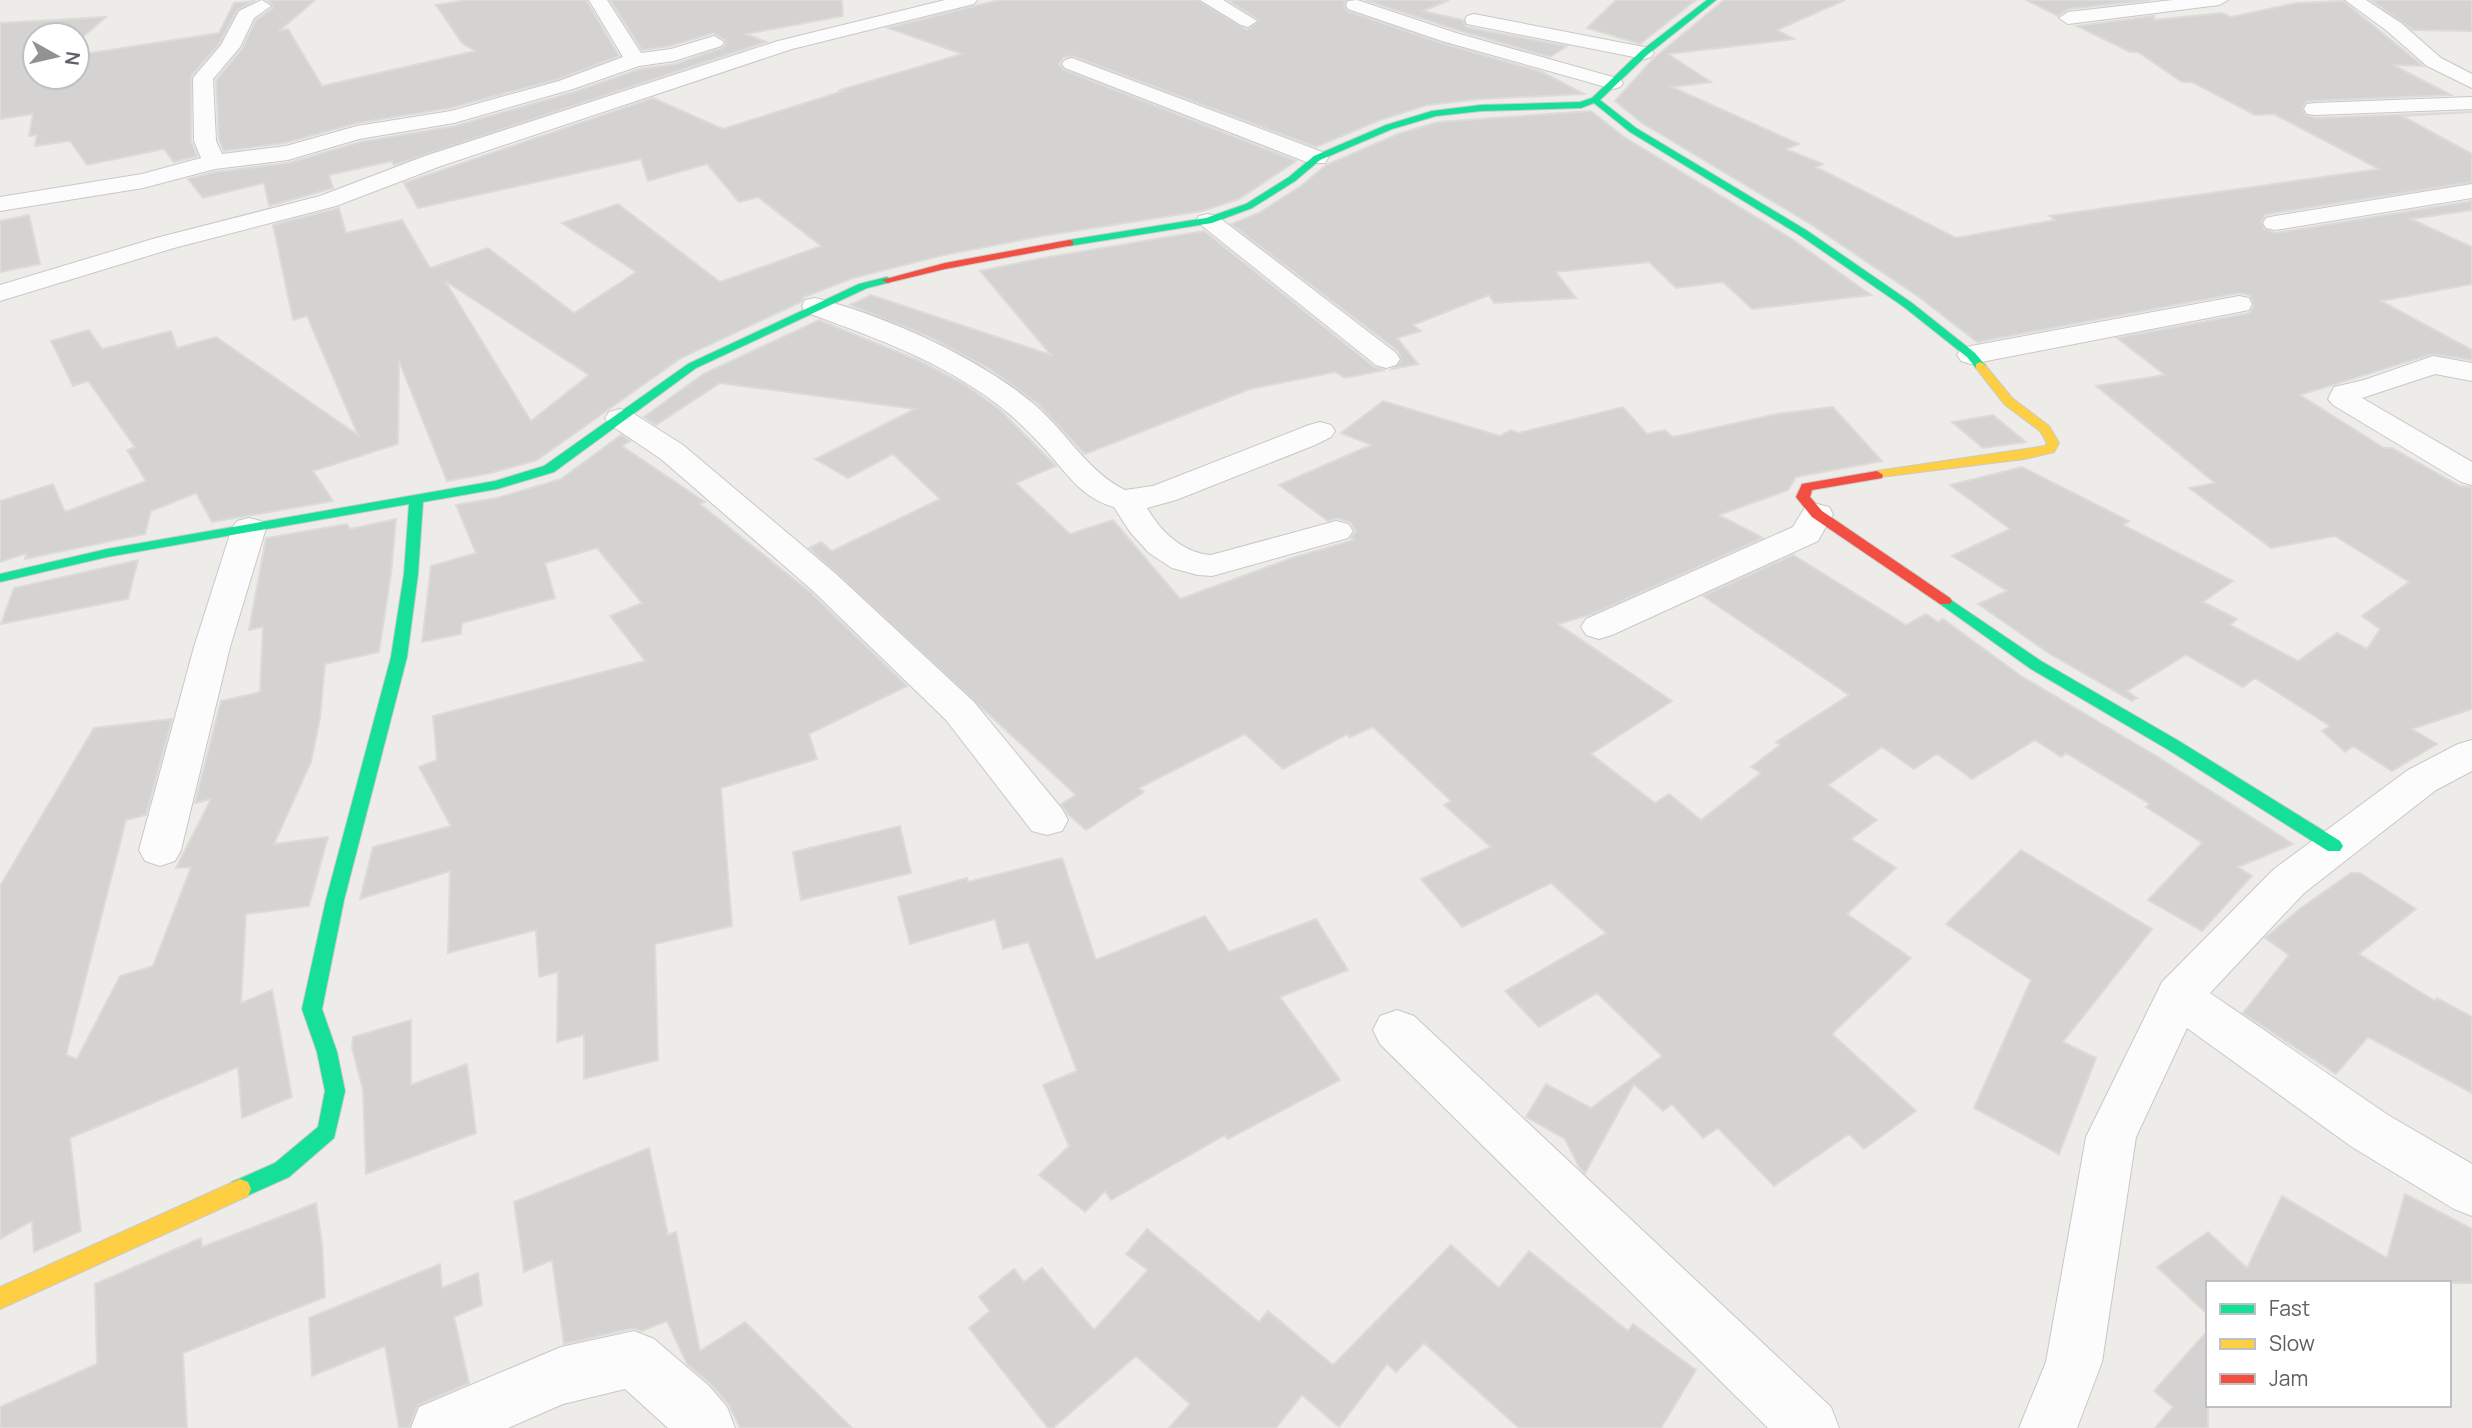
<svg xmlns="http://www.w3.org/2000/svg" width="2472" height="1428" font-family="Manrope,sans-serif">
<rect width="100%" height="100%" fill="#edece9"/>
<!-- building -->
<path fill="#d4d3d2" stroke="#dcdbd8" stroke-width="2" fill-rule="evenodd" d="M267,0h48l-36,31 9,-2 34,57 153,-35 -13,-8 -26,-38 31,-5h119l33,56 -61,23 -108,29 -93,15 -72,20 -61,8 -5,-11 -3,-60 26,-31 14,-29 17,-12 -1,-4z
M610,0h232l1,16 -97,18 20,8 -372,123 -2,-4 -63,14 4,13 -64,18 -5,-23 -61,15 -15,-19 27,-7 73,-9 72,-21 95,-16 119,-34 66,-23 35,-5 47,-16 4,-4 -1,-4 -12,-7 -43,13 -28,4z
M999,0h199l49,30 12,-10 -31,-20h118l-2,6 3,5 94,32 101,29 42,22 -103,5 -54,6 -47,15 -64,27 -243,-91 -9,1 -5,7 5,6 232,91 -57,38 -37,12 -160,25 -98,19 -91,23 -49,19 -3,5 -120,56 -144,102 -46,13 -44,8 -48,-120 -1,83 -85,27 20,30 -121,21 -16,-29 -45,18 -6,23 -120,25 2,-6 -27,9v-61l53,-17 12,28 81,-31 -19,-31 8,-3 -47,-66 -15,5 -22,-45 38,-11 13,19 69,-18 6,17 39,-11 142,98 -51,-119 -14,4 -20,-95 66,-17 7,25 56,-13 28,48 58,-20 86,65 62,-41 -74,-49 56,-19 102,78 101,-36 -63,-49 -19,5 -32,-38 -59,17 -7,-22 -223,49 -14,-25 249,-85 70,31 120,-38 -3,-1 122,-36 -74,-26zM445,281l144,94 -58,46z
M1365,0h84l-26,11 40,9 3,7 101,19 -17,11 -93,-27z
M1616,0h80l-56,44 -53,-16z
M1724,0h121l-68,30 17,9 -126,15 43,28 -39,5 127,57 -13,5 37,15 -7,3 140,71 99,-18 -5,-4 329,-47 -105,-55 -19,1 -63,-33h-10l-44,-30h-8l-53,-26 77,-10v4l68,-7 9,4 65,-14 47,-2 80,65 -30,-1 58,30 -144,6 -5,7 3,7 10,3 157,-6 -70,4 70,38v28l-198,31 -9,2 -4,7 3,7 11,4 197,-32v9l-61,9 61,28v37l-91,17 91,49v10l-40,-6 -132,41 84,53h8l68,38 12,1v222l-60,20 25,15 -45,27 -39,-25 -8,6 -23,-21 8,-5 -75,-48 -12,9 -57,-32 -59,36 10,7 -5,3 -82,-47 -72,-50 29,-13 -55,-35 58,-27 -60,-44 72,-18 107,54 -6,4 110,56 -30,21 34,17 -7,6 68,36 39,-28 30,16 13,-20 -18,-13 47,-34 -74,-46 -64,12 -82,-60 26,-5 -119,-97 69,-11 -48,-37 133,-25 4,-8 -4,-10 -11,-2 -262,49 -58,-45 -107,-72 -170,-102 -27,-22 38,-42z
M2026,0h124l-82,9 -10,7z
M2371,0h101v31l-59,-1z
M255,1l-18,9 -18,34 -28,32v65l6,15 -23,6 -10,-13 -77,16 -17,-24 -35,5 2,-11 -8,1 4,-22 -33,5v-96l106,-6 -29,25v-7h-42v42h42v-22l142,-22 15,-30z
M1591,111l33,26 168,102 79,56 -119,14 -29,-27 -47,6 -27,-26 -93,10 20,26 -82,5 -5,-8 -76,30 8,6 -24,7 21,26 -26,5 10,-9 -4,-9 -167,-127 28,-11 42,-27 25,-21 72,-31 40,-12z
M29,215l11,49 -40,8v-51z
M1204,231l170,136 11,3 -40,8 -10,-6 -85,17 -165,65 -47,-50 -48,-35 -58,-31 -82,-33 21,-10 180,60 -71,-84 63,-13z
M819,320l101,41 44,23 35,25 57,57 -40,17 54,51 43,-14 67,79 112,-41 62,-18 -3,-2 5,-7 -6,-9 -13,-4 -9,3 -49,-36 92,-40 -30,-12 42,-32 117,35 11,-6 7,3 105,-26 24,27 18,-4 8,7 104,-23 56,-7 49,54 -86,16 -8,13 -69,25 44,23 -171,76 -34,10 114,77 -81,53 64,49 14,-9 32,26 60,-47 -10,-6 29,-22 -4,-3 73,-47 -146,-99 90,-41 113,70 20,-11 12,8 5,-3 78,57 137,81 135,87 -55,23 14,9 -50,55 -54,-31 54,-57 -56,-36 4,-3 -84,-51 -5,4 -26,-17 -63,39 -35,-25 -23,15 -32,-22 -54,38 49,35 -26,19 45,29 -49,46 64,44 -79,76 84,77 -52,38 -15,-15 -75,52 -56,-58 -15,10 -31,-34 -9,7 -29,-27 -49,89 -6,-6 -14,-28 -39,-22 20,-33 45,24 71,-52 -65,-63 -58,34 -34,-36 101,-58 -55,-50 -89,44 -41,-48 70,-32 -47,-42 7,-4 -78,-74 -23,10 -3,-3 -64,35 -38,-35 -106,54 5,4 -58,38 -18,-16 -7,-10 15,-9 -267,-247 12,-6 11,9 108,-52 -47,-45 -45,24 -33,-19 100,-50 -195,-26 -64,42 -12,-8 59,-43z
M1993,415l33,27 -43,6 -31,-26z
M621,435l9,6 -8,5 83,56 -5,2 110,88 97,94 -98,48 8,25 -96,29 11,138 -77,18 3,116 -74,19v-44l-27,7 1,-70 -19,5 -3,-47 -88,23 2,-82 -90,28 13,-52 78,-21 -32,-59 18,-7 -4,-44 212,-55 -35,-45 32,-13 -45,-55 -52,15 10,35 -93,25 -1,11 -39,8 9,-76 45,-13 -20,-48 41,-7 64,-19z
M396,519l-5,55 -12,78 -54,12 -5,54 -9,44 -37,82 54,-7 -19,69 -63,8 -5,89 31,-13 20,107 -50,21 -4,-51 -168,71 11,93 -47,21 -2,-31 -32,18v-353l94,-158 78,-9 -26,96 -20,5 -60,235 11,4 43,-83 33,-10 38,-99 -15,1 35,-69 -16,4 26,-102 39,-9 3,-65 -14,3 17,-92 81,-14 3,5z
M138,560l-10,39 -127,25 13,-36z
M900,826l11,47 -110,27 -8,-48z
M2021,850l131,79 -89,113 33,16 -37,96 -85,-46 57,-128 -85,-56z
M1062,858l34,102 109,-44 24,36 87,-33 32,51 -68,27 60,83 -112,59 -3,-4 -114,65 -6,-9 -20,21 -46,-37 30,-29 -26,-61 34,-14 -49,-129 -25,7 -8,-30 -85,25 -12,-47 69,-19 1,4z
M2351,873h9l56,36 -57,45 76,47 2,-3 35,19v76l-104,-56 -32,37 -93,-61 46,-58 -24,-17 36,-30z
M411,1020v65l56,-21 9,69 -110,41 -3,-84 -11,-42 1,-11z
M649,1148l19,87 8,-3 24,119 45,-29 107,106h-112l-11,-23 -18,-21 -24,-20 -20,-43 -25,10 -9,-3 -69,16 -12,-84 -28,12 -10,-70z
M2405,1194l67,35v54h-264v32l-51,-48 51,-35 39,36 35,-72 105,62z
M316,1203l6,41 3,53 -142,56 4,75h-187v-21l97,-43 -2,-80 106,-46 1,9z
M1147,1229l112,93 9,-11 65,54 118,-120 48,43 30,-37 99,80 5,-7 63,46 -35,58h-142l-95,-85 -28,29 -9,-8 -48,63 -37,-32 -26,33h-107l21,-24 -54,-48 -83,72h-5l-79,-100 21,-17 -11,-14 35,-28 10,13 18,-14 52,62 54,-60 -22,-16z
M440,1264l2,24 36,-15 4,32 -28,12 15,66 -51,22 -9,23h-10l-14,-82 -73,30 -3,-58z
M2208,1330v98h-53l18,-21 -19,-16z"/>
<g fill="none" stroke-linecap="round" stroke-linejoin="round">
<defs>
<path id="street" d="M262,0l9,6 -17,12 -14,29 -27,32 3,62 6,13 64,-8 71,-20 94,-15 108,-30 64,-24 -34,-57h18l34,53 30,-4 43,-13 10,6 -3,4 -47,15 -35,5 -66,23 -119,34 -95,16 -71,21 -73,9 -72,19 -143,23v-14l142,-23 59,-16 -7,-17 -1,-63 28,-33 18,-34z
M945,0h32l-3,4 -182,45 -351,117 -105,40 -162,42 -174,53v-16l156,-47 164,-42 105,-40 353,-115z
M1200,0h23l34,21 -9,6 -7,-2z
M1357,0l99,33 164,46 3,4 -3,4 -7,2 -171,-48 -94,-32 -2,-4 2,-4z
M2173,0h55l-9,5 -151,19 -9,-6 9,-6z
M2345,0h21l35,23 40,35 31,16v14l-45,-22 -40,-35z
M1474,14l170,33 7,2 3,4 -3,4 -7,2 -177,-35 -2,-4 2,-4z
M1072,58l253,95 3,5 -3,5h-16l-244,-95 -3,-4 3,-4z
M2472,97v12l-157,6 -8,-1 -3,-5 3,-5 8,-1z
M2472,184v14l-197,32 -9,-2 -3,-5 3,-5 9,-2z
M1208,214l9,2 179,137 4,6 -4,6 -10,3 -10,-3 -180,-144 3,-5z
M2239,296l10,2 3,6 -3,6 -278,54 -10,-3 -4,-6 4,-6 10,-3z
M815,298c69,17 167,61 221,108 30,26 53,67 89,84l28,-4 156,-61 11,-3 11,3 4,6 -4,6 -16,8 -139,55 -29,8c14,24 36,45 64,47l125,-34 12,3 5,7 -5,7 -136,38 -14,-1 -26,-7 -23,-15 -19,-21 -16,-25c-34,-9 -49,-37 -72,-61 -17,-19 -36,-36 -56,-50 -55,-39 -119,-61 -181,-84l-3,-6 3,-6z
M2433,356l39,7v18l-37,-7 -73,24 110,64v23l-11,-3 -128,-77 -5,-6 6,-12 30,-7z
M620,409l11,3 52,33 153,129 138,128 88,107 6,11 -6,11 -15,4 -15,-4 -86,-111 -134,-130 -151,-131 -52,-35 -4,-6 4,-6z
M1817,504l12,3 4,7 -15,27 -206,94 -13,4 -13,-4 -5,-8 5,-8 207,-92 12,-20z
M249,518l12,3 5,7 -36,119 -49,203 -6,11 -15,5 -15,-5 -6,-11 55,-203 38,-119 5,-7z
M2472,740v31l-36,19 -132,103 -94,100 178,122 84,49v52l-18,-7 -102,-62 -165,-119 -51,109 -34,225 -25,66h-58l27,-66 40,-225 76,-155 112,-113 134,-99 50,-26z
M1397,1010l17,6 417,391 8,21h-71l-388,-384 -7,-14 7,-14z
M634,1331l20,8 55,47 18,21 8,21h-67l-43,-39 -62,15 -55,24h-97l8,-21 142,-60z"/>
<path id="fast" d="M1707,0h9l-69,55 -47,45 36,28 170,102 106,73 63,50 11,13 -2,2h-8l-9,-11 -63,-50 -106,-73 -168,-102 -36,-29 -13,5 -100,3 -45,5 -44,13 -72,31 -25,21 -43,27 -40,15 -143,23 -5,-3 5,-3 137,-22 40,-14 43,-27 25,-21 72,-31 46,-14 49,-6 99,-3 12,-4 49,-47z
M887,277l5,3 -1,2 -24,6 -171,80 -142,104 -57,17 -74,13 -5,72 -11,83 -63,243 -22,109 15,43 8,39 -11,47 -45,39 -49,22 -8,-3 -3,-7 3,-7 43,-19 43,-36 7,-36 -8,-39 -15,-43 24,-109 65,-243 13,-83 5,-70 -302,53 -107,25v-8l107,-25 388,-68 49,-15 144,-102 171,-80z
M1945,596l96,65 138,80 161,100 3,5 -3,5h-12l-161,-102 -136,-80 -91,-65 -2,-3z"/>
<path id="slow" d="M1980,362l4,2 28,34 37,28 10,17 -5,9 -30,7 -152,19 -1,-3 6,-4 168,-25 2,-3 -7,-12 -36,-27 -28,-36v-4z
M240,1179l8,3 3,7 -3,7 -248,113v-22z"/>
<path id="jam" d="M1069,240l4,1v4l-128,24 -58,14 -5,-3 63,-17z
M1877,471l6,4 -1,3 -70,12 -2,7 12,14 128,87 2,3 -2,3h-10l-128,-87 -16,-20 6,-13z"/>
</defs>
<!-- street casing -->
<use href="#street" stroke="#c8c8c8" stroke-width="2"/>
<!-- fast casing -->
<use href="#fast" stroke="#cacaca" stroke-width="2"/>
<!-- slow casing -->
<use href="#slow" stroke="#cacaca" stroke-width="2"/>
<!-- jam casing -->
<use href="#jam" stroke="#cacaca" stroke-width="2"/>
<!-- street -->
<use href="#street" fill="#fcfcfc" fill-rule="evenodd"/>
<!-- fast -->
<use href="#fast" fill="#16e098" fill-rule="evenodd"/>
<!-- slow -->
<use href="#slow" fill="#ffcf43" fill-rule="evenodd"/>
<!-- jam -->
<use href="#jam" fill="#f24e42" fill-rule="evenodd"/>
</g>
<!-- legend -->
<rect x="2206" y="1281" width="245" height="126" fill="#ffffff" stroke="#bfc0c2" stroke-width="2"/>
<rect x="2220" y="1304" width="35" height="10" fill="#16e098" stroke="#bfc0c2" stroke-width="2"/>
<text x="2269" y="1316" font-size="21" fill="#5e6166">Fast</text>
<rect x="2220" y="1339" width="35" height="10" fill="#ffcf43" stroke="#bfc0c2" stroke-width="2"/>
<text x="2269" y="1351" font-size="21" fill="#5e6166">Slow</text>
<rect x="2220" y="1374" width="35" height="10" fill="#f24e42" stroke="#bfc0c2" stroke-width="2"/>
<text x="2269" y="1386" font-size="21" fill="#5e6166">Jam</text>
<!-- north arrow -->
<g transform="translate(56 56) rotate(98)"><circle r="33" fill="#ffffff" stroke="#bfc0c2" stroke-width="2"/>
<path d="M0-5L12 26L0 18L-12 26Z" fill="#909294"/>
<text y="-10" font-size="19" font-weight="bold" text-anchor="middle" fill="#5e6166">N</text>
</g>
</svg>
